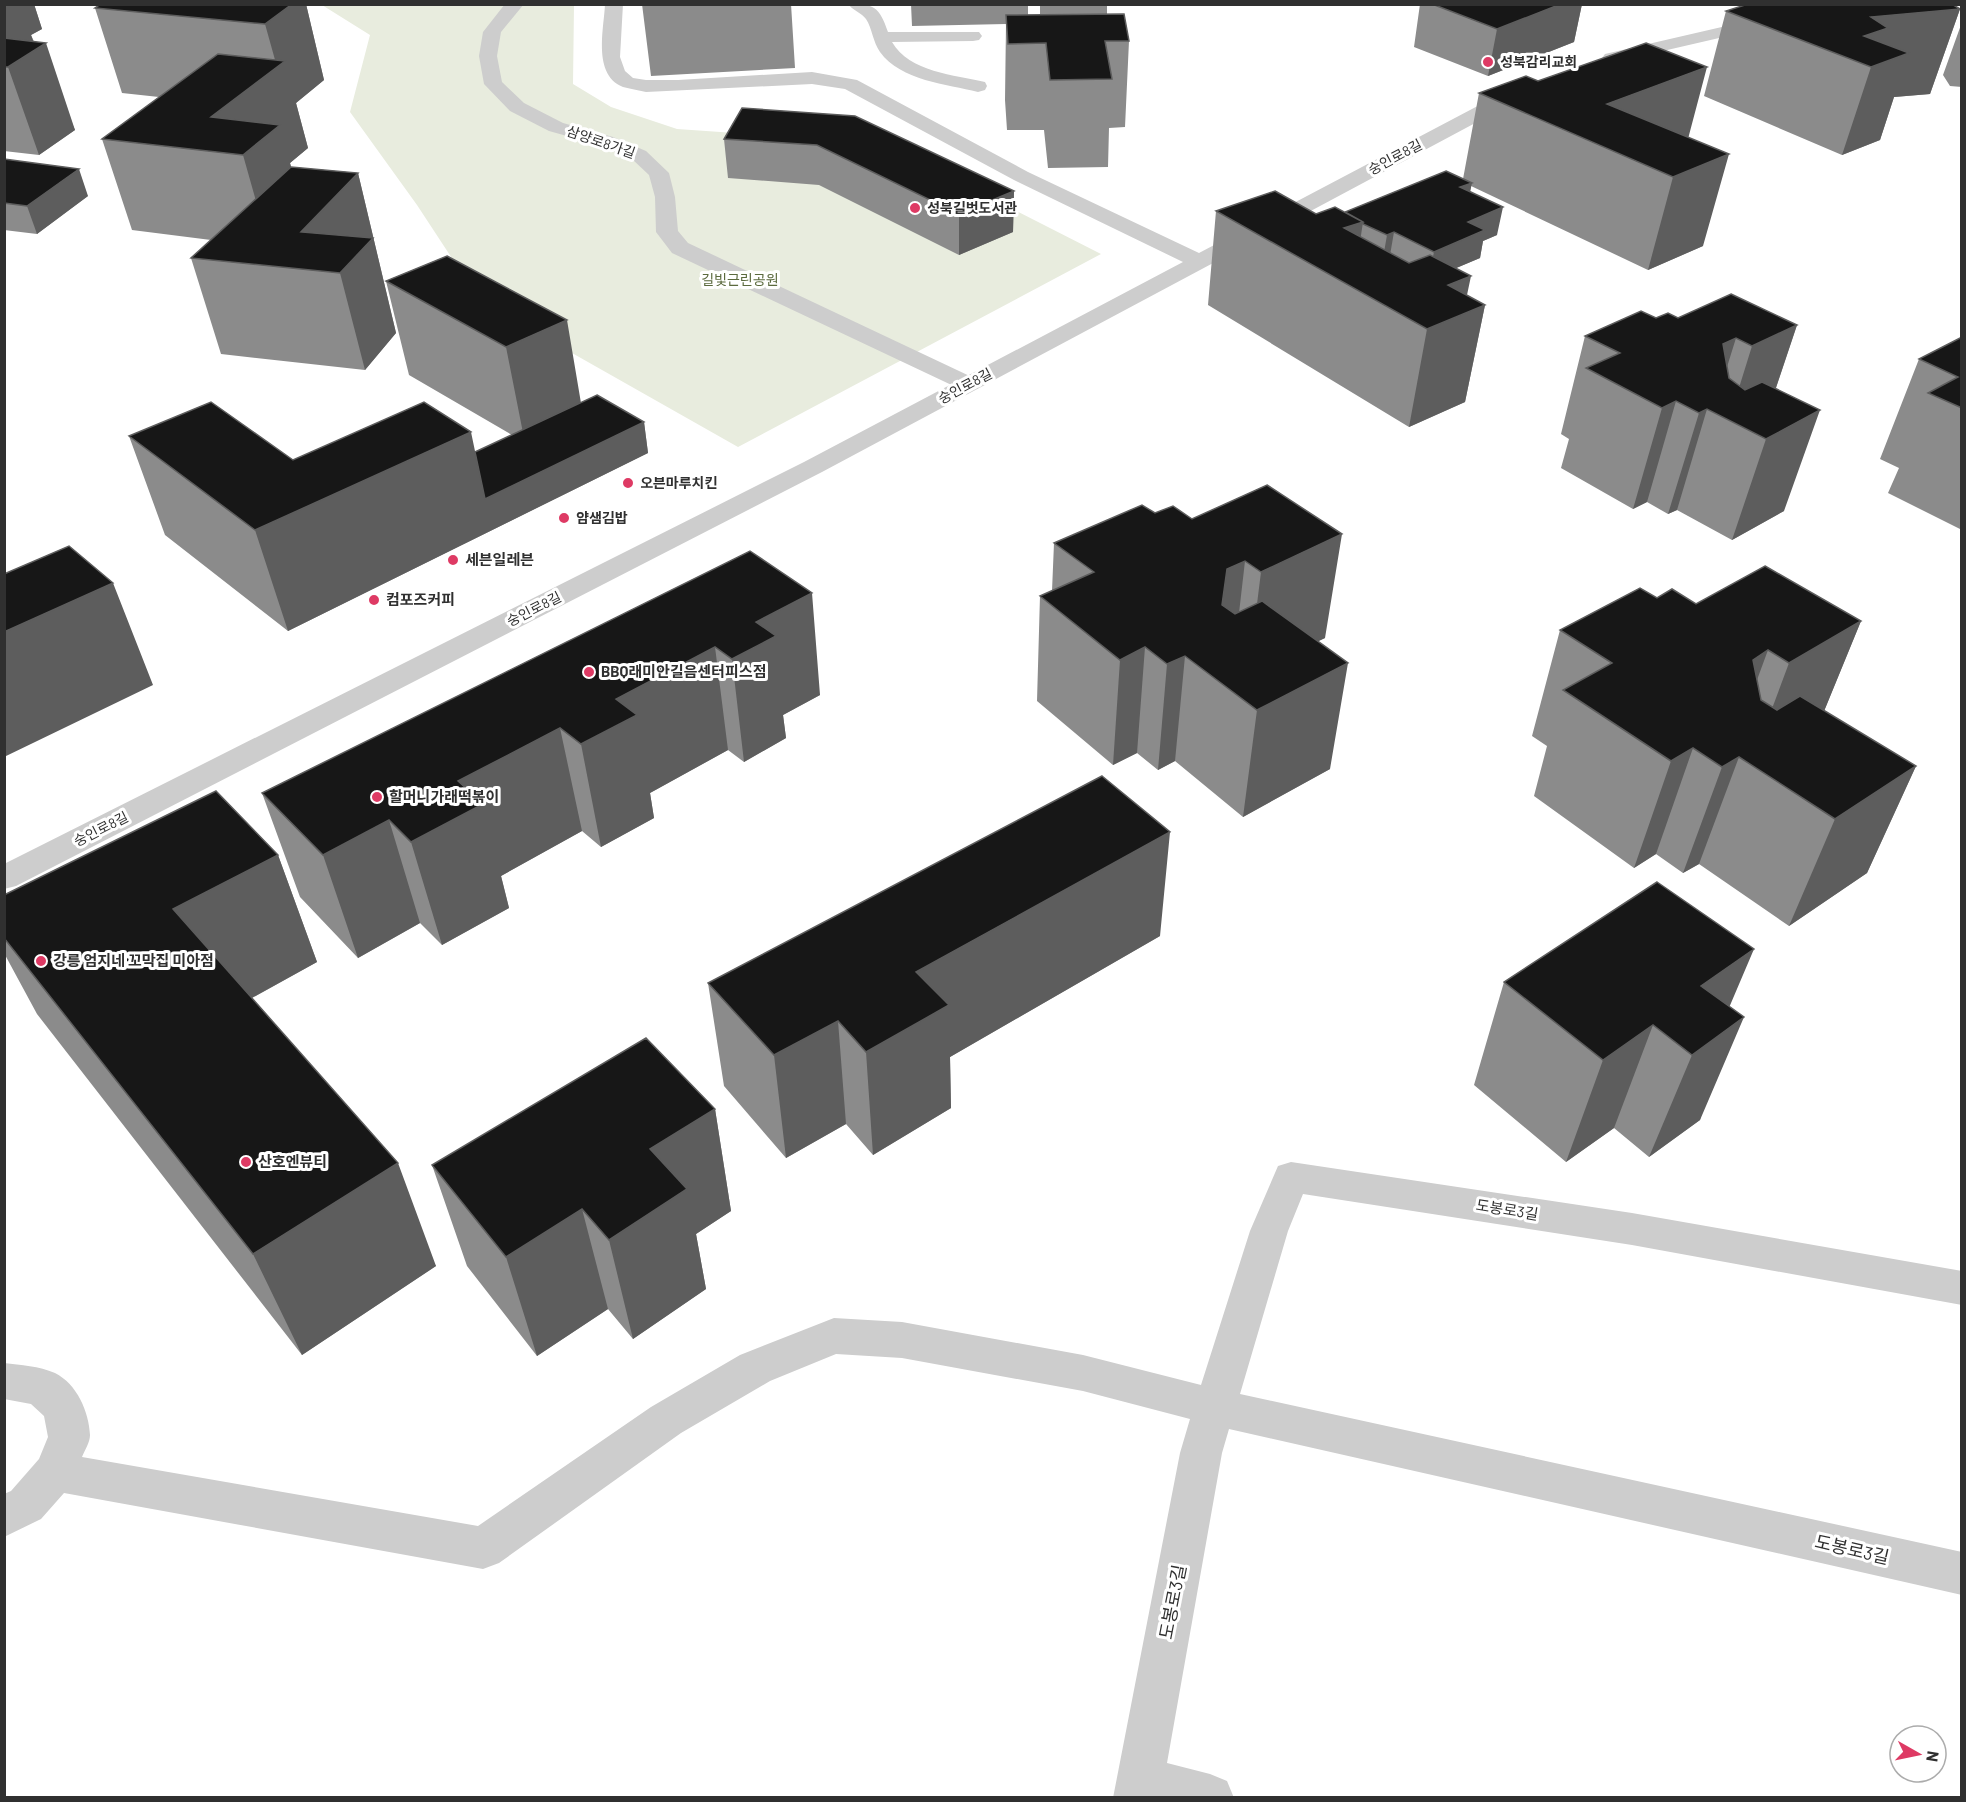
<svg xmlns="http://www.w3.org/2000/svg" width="1966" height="1802" font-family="Barlow,'Noto Sans KR',sans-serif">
<rect width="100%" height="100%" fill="#fff"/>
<!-- green -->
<path fill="#e8ecde" d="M322,5h252l-1,79 38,23 66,22 206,14 218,111 -363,193 -258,-146 -63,-96 -67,-93 20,-77z"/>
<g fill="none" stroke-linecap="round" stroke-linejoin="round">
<!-- pedestrian -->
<path fill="#cdcdcd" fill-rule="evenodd" d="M505,4h19l-23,28 -4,24 5,26 22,21 39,20 50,14 33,14 23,22 6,24 3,34 10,12 288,136 4,5 -4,5 -8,2 -8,-2 -288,-136 -16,-21 -1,-35 -6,-22 -17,-16 -33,-14 -50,-14 -39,-20 -26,-27 -5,-28 4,-24z"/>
<!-- minor -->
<path fill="#cdcdcd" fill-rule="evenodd" d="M605,4h18l-3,53 5,14 8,7 13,2h32l134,-8 45,8 171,92 171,81 309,-163h14l2,4 -2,4 -700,374 -806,414 -12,3v-25l800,-402 379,-200 -169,-82 -169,-91 -33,-5 -166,8c-8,-2 -16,-3 -23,-5 -31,-12 -19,-58 -18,-83z
M848,4c26,0 31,2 40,28h91l3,4 -3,4 -6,1 -81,1c17,30 63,33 93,40l2,4 -2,4 -7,2c-31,-8 -77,-11 -98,-40 -7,-10 -8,-24 -14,-33 -4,-6 -14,-9 -18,-15z
M1765,17l6,1 3,4 -3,4 -160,37 -6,-1 -3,-4 3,-4z
M1291,1162l341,51 330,58v34l-330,-60 -329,-51 -15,37 -48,163 722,158v43l-733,-166 -7,24 -55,310 43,11 17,7 7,17h-121l67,-345 10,-34 -107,-28 -181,-33 -66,-4 -66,27 -89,52 -182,130 -16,6 -419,-76 -23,26 -37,18v-43l7,-3 28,-32 9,-22 -4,-21 -13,-12 -27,-5v-36c17,2 35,3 51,10 22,11 34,39 35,62 0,7 -5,15 -8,22l396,69 173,-119 89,-52 94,-37 68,4 181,33 118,30 49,-154 28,-65z"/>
</g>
<!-- wall -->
<path fill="#8b8b8b" d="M4,4h30l8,25 -11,6 44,95 -36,25 -35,-4z
M306,4l18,76 -28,23 12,45 -18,15 1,4 67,6 38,160 -31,37 -144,-16 -30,-96 20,-18 -79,-10 -30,-91 57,-42 -37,-4 -27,-85z
M642,4h149l4,64 -144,8z
M911,4h117v11h12v-11h67v11l22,26 -4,86 -16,1 -1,39 -60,1 -4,-38h-37l-2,-30 1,-76 -94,2z
M1420,4h162l-8,38 -86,34 -74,-29z
M1788,5l172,4 -30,85 -36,3 -14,43 -38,15 -138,-59 22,-85z
M1962,22v65l-12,-1 -7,-11z
M1479,93l209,44 15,109 -55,24 -177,-84 -1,6 27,43 -14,6 -3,17 -24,10 11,27 18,10 -20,97 -56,25 -201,-122 8,-94 100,3 29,-2 118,-33z
M742,108l272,83 -1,41 -54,23 -140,-70 -91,-7 -4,-39z
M4,159l84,37 -51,38 -33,-4z
M447,256l134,147 63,19 4,31 -360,178 -123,-96 -36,-99 164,24 182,-8 37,-17 -103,-60 -23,-94z
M1656,318h22l119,7 -21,63 8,123 -52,29 -55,-30 -9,4 -21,-12 -14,7 -72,-41 8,-29 -8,-5 24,-98z
M1962,337v193l-74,-37 11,-25 -19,-9 39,-100z
M1267,485l58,153 -7,3 12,128 -87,48 -68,-56 -17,9 -21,-17 -24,12 -76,-64 3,-105 12,-5 2,-48 101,-30 37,6z
M750,551l70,144 -37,20 3,23 -42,24 -16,-12 -78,43 4,25 -53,29 -19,-16 -81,45 8,32 -67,37 -22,-22 -62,35 -58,-61 -38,-104z
M1657,598l39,6 165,17 -37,90 92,55 -49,107 -78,53 -90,-62 -16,9 -27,-19 -22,14 -100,-72 13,-50 -15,-10 28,-106z
M278,855l39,107 -65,36 184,268 -134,89 -265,-341 -33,-61v-58z
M1160,936l-210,121 1,51 -78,47 -27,-31 -60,34 -62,-72 -16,-103z
M1504,982l225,24 -29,114 -51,37 -35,-29 -48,34 -92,-77z
M715,1109l16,102 -35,23 10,55 -73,50 -25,-30 -71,47 -70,-90 -35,-101z"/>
<!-- shaded-wall -->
<path fill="#5d5d5d" d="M4,4h30l8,25 -11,6 5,14 10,-6 29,87 -36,25 -31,-88h-4z
M211,4h95l18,76 -28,23 12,45 -18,15 14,53 -35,31 -26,-92 -32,-38 66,-50 -12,-43z
M1561,4h21l-8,38 -86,34 9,-47z
M1960,9l-30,85 -36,3 -14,43 -38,15 29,-88 -7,-31 7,-19z
M1707,67l-23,87 -77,-50z
M1729,154l-26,92 -55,24 25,-93z
M79,169l9,27 -51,38 -10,-28z
M358,173l38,160 -31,37 -25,-97 -39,-41z
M1472,183l-6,27 -6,-23z
M1014,191l-1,41 -54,23v-41z
M1503,207l-6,28 -14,6 -3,17 -52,22 6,-28 34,-30z
M1363,222l-10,66 -9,-60z
M1394,232l-5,29 -7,3 5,-29z
M1471,276l-8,38 22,-9 -20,97 -56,25 18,-98 21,-44z
M567,320l16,95 -58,28 -19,-96z
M1797,325l-33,98 -35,-3 23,-74z
M1736,338l-23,74 -6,-3 -30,101 -9,4 31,-101 24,-69z
M1676,401l-29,101 -14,7 29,-101z
M1820,410l-36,101 -52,29 34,-101z
M644,422l4,31 -360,178 -33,-101 216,-98 14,67z
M1342,534l-17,104 -77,38 13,-104z
M1245,561l-12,104 -11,-60 5,-36z
M113,583l40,102 -149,72v-125z
M812,593l8,102 -37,20 3,23 -42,24 -12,-103 24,-37z
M1861,621l-43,105 -67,39 38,-102z
M715,647l13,103 -78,43 4,25 -53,29 -20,-103 35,-45z
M1145,647l-8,106 -24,12 7,-105z
M1768,650l-39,106 24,-96z
M1185,656l-10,105 -17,9 9,-106z
M1348,663l-18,106 -87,48 14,-107z
M560,728l22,103 -81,45 8,32 -67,37 -31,-103 47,-61z
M1693,748l-37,106 -22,14 37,-107z
M1739,757l-40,107 -16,9 39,-106z
M1916,766l-49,107 -78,53 46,-107z
M389,820l31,103 -62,35 -35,-103z
M1170,832l-10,104 -210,121 1,51 -78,47 -7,-103 50,-80z
M278,855l39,107 -98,54 -46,-107z
M1754,949l-37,87 27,-19 -44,103 -51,37 43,-102 9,-69z
M838,1021l8,103 -60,34 -12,-103z
M1653,1025l-39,103 -48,34 37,-102z
M715,1109l16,102 -35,23 10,55 -73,50 -24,-99 41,-91z
M398,1163l38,103 -134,89 -49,-101z
M582,1209l26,100 -71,47 -31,-99z"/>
<!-- building -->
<path fill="#171717" stroke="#5d5d5d" stroke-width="1.5" d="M101,4h191l-27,20 -170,-16z
M1432,4h129l-64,25z
M1748,4h37l3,1 3,-1h161l8,5 -89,8 17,11 -24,8 45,17 -38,14 -145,-56z
M1124,14l5,27h-24l7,38 -62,1 -4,-37 -38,1 -2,-29z
M4,38l42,5 -38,24h-4z
M1646,43l61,24 -100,37 122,50 -56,23 -194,-84 47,-17 12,5z
M218,54l67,7 -74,56 69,8 -37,30 -141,-16z
M742,108l113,8 159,75 -55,23 -142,-69 -93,-6z
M4,159l75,10 -52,37 -23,-3z
M291,167l67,6 -57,59 72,6 -33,35 -149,-15z
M1446,171l26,12 -12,4 43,20 -35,15 17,8 -51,22 -40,-20 -7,3 -24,-11v-2l-18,-10z
M1275,191l41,23 19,-7 28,15 -19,6 65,35 21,-8 41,21 -23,9 37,20 -58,24 -211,-118z
M447,256l120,64 -61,27 -120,-66z
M1731,294l66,31 -45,21 -16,-8 -13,6 6,34 16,12 17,-8 58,28 -54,29 -59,-30 -8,4 -23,-12 -14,7 -76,-40 34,-15 -35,-17 56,-25 15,7 12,-5 10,5z
M1962,337v71l-34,-15 30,-16 -39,-18z
M597,395l47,27 -159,77 -10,-47z
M211,402l82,58 131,-58 47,30 -216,98 -126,-94z
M1267,485l75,49 -81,38 -16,-11 -18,8 -5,36 13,9 27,-13 86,62 -91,47 -72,-54 -18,8 -22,-17 -25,13 -80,-64 54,-24 -40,-29 88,-38 13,8 18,-7 19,13z
M69,546l44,37 -109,49v-58z
M750,551l62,42 -56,29 20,14 -44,23 -17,-12 -99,52 21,16 -56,29 -21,-16 -102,53 25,23 -72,38 -22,-22 -66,35 -61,-62z
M1765,566l96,55 -72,42 -21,-13 -15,10 8,40 16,10 23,-14 116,70 -81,53 -96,-62 -17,10 -29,-19 -22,13 -108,-71 49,-27 -52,-33 80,-42 17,10 15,-9 24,15z
M1102,776l68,56 -254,140 33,33 -83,47 -28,-31 -64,34 -66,-72z
M216,791l62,64 -105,54 225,254 -145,91 -249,-316v-43z
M1657,882l97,67 -53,37 43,31 -52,38 -39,-30 -50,35 -99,-78z
M646,1038l69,71 -65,40 37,40 -78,51 -27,-31 -76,48 -74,-92z"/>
<!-- markers -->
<g fill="#de3a64" stroke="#fff" stroke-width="2">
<circle cx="1488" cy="62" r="6"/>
<circle cx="915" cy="208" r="6"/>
<circle cx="628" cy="483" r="6"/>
<circle cx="564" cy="518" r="6"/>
<circle cx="453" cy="560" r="6"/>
<circle cx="374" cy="600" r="6"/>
<circle cx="589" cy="672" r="6"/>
<circle cx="377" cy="797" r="6"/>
<circle cx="41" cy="961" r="6"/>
<circle cx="246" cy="1162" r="6"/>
</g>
<g text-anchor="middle" stroke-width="6" stroke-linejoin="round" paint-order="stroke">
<!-- far-poi labels -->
<g font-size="14" font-weight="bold" fill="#303030" stroke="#fff" text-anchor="start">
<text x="1500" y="67">성북감리교회</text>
<text x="927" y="213">성북길벗도서관</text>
<text x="640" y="488">오븐마루치킨</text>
<text x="576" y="523">얌샘김밥</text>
</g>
<!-- far-street labels -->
<g font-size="14" fill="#303030" stroke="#fff">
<text transform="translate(601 142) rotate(19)" y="5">삼양로8가길</text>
<text transform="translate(1395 157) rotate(-28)" y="5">숭인로8길</text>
<text transform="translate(965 386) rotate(-28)" y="5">숭인로8길</text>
<text transform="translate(534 609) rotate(-27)" y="5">숭인로8길</text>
<text transform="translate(101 829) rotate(-27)" y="5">숭인로8길</text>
</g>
<!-- far-park labels -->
<g font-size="14" fill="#5b6a3e" stroke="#fff">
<text x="740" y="285">길빛근린공원</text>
</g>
<!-- poi labels -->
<g font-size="15" font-weight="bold" fill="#303030" stroke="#fff" text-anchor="start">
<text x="465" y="565">세븐일레븐</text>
<text x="386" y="605">컴포즈커피</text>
<text x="601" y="677">BBQ래미안길음센터피스점</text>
<text x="389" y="802">할머니가래떡볶이</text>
<text x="53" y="966">강릉 엄지네 꼬막집 미아점</text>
<text x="258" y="1167">산호엔뷰티</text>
</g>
<!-- street labels -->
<g font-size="15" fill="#303030" stroke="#fff">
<text transform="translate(1507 1210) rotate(9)" y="5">도봉로3길</text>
</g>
<!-- near-street labels -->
<g font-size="18" fill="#303030" stroke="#fff">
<text transform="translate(1852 1550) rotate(13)" y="6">도봉로3길</text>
<text transform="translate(1173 1602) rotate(-79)" y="6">도봉로3길</text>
</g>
</g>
<!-- border -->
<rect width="1966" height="1802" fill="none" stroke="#303030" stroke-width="12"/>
<!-- north arrow -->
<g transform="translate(1918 1754) rotate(99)"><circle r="28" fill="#ffffff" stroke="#acacac" stroke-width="1.5"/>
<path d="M0-4.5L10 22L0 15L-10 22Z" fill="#de3a64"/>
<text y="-9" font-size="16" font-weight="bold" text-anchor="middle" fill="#303030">N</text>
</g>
</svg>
